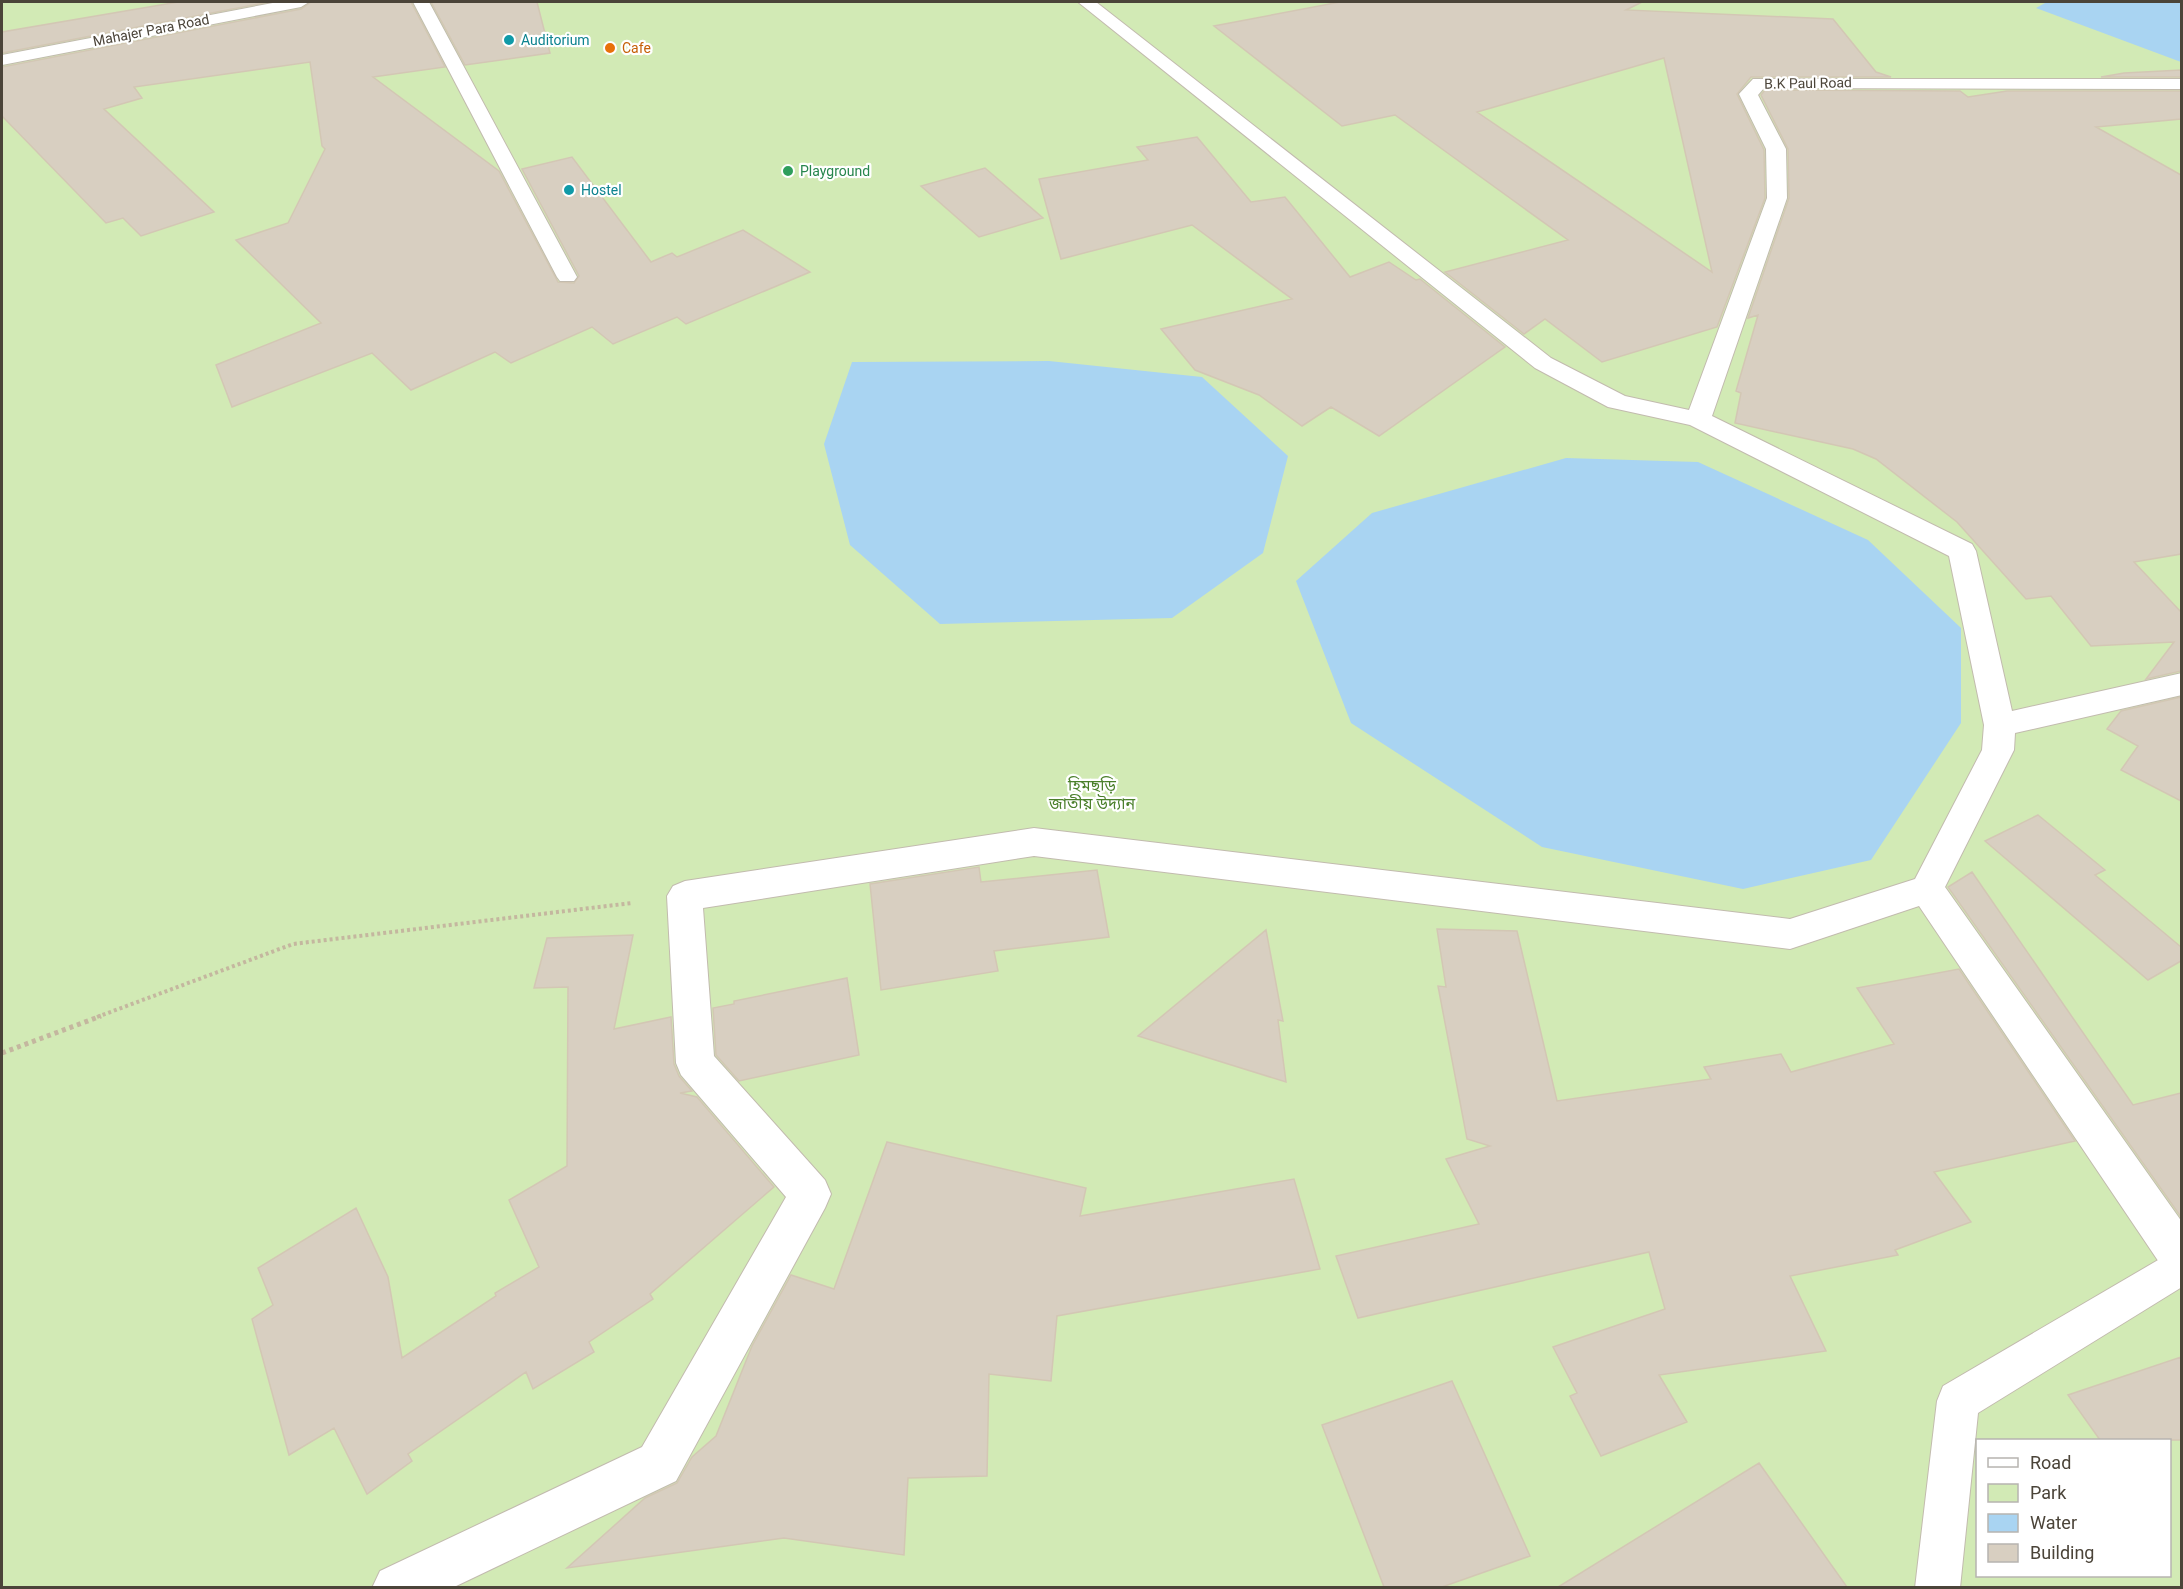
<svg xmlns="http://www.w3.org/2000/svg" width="2183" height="1589" font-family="Roboto,'Noto Sans Bengali',sans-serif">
<rect width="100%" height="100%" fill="#f6f3ec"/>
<!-- green -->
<path fill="#d2eab5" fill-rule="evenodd" d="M2,2h2179v1585l-2179,1zM1978,1440h192v136h-192z"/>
<!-- water -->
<path fill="#a9d4f2" d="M2047,2h134v60l-145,-54z
M1049,361l153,16 86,79 -25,97 -91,65 -232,6 -90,-79 -26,-101 28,-82z
M1566,458l132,4 170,78 93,88v95l-90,137 -128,29 -201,-42 -191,-124 -55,-142 76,-68z"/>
<!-- building -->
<path fill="#d8cfc1" stroke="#d3c7b4" stroke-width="1.5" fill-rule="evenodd" d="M178,2h91l-267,51v-21z
M311,2h100l34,65 -72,10 126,94 59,111 16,1 5,-7 -57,-107 50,-12 79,105 21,-9 5,4 66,-27 67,42 -124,52 -9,-7 -64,27 -21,-17 -81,36 -16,-11 -84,38 -39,-37 -140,54 -16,-42 105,-42 -85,-83 52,-17 37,-74 -3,-3 -12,-84 -176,25 8,11 -38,11 110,103 -73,24 -18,-18 -17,5 -104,-107v-49l299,-58z
M431,2h106l13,51 -85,12z
M1340,2h302l-16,8 207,9 43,53 15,5h-140l-14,17 27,56 1,48 -48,129 -115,35 -57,-43 -21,15 -79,-62 123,-32 -173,-125 -53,11 -128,-100zM1664,58l48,214 -235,-160z
M2181,70v7h-80l23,-4z
M1765,90l195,1 8,6 39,-6h174v28l-85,8 85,48v379l-47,8 47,50v59l-35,8 28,-37 -83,4 -40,-50 -25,3 -69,-77 -81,-63 -23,-10 -118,-26 6,-30 -5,-2 22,-76 -10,3 41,-120 -1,-49 -27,-54z
M1197,137l54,65 34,-5 65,80 39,-15 27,18 4,-1 85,68 -126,89 -48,-29 -29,19 -43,-31 -64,-25 -34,-41 131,-30 -100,-74 -131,34 -22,-80 109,-19 -11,-13z
M985,168l58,50 -64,19 -58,-51z
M2181,697v104l-60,-31 17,-24 -31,-17 14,-18z
M2038,815l67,55 -10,5 86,72v14l-33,19 -163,-139z
M979,867l2,15 116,-12 12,67 -115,14 4,20 -117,19 -11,-106z
M1972,872l161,233 48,-12v124l-233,-330z
M1437,929l80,2 40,170 154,-22 -7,-12 77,-13 10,18 103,-28 -37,-56 102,-19 116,172 -141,31 37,50 -76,28 3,5 -108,21 36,75 -167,24 28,47 -86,34 -31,-60 7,-3 -24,-46 112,-38 -16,-57 -291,66 -22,-62 143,-32 -33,-65 44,-13 -23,-7 -29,-153 8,1z
M1266,930l17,91 -5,-1 8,62 -148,-46z
M633,935l-19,94 57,-12 3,47 5,12 13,15 -12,2 17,4 77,90 -124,107 3,5 -64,43 5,10 -61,37 -7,-17 -118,82 4,7 -45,33 -33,-66 -45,27 -37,-136 21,-14 -15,-37 98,-60 32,69 14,81 94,-62 -1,-3 44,-26 -30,-67 58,-34 1,-179 -34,1 13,-50z
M847,978l12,77 -120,26 -23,-26 -3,-47 21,-4v-3z
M887,1142l199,46 -6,28 214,-37 26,90 -263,47 -6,65 -62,-7 -2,102 -79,2 -4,77 -120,-17 -217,30 78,-70 32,-15 15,-26 24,-21 36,-90 39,-71 43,14z
M2181,1357v83h-81l-32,-45z
M1452,1381l78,175 -88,31h-58l-62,-162z
M1759,1463l88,124h-289z"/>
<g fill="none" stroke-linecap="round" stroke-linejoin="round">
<defs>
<path id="service" d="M413,2h16l148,275 -3,4h-14l-3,-4z
M2182,1246v41l-204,126 -18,175h-45l22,-187 6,-15z"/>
<path id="minor" d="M278,2h31l-8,5 -299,58v-10z
M1078,2h18l455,356 74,38 64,14 78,-212 -1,-49 -27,-55 14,-15h429v10l-418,-1 -6,7 28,54 1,49 -75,218 260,128 4,7 36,160 170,-38v22l-167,38 -1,17 -69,137 237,335v58l-15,-6 -248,-368 -129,43 -756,-93 -331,52 11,148 111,124 6,14 -6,14 -149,273 -224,107h-80l8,-17 262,-124 144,-250 -105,-122 -5,-12 -9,-167 6,-10 12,-5 349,-53 756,91 125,-40 67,-129 2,-25 -35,-169 -259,-131 -82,-18 -73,-39z"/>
</defs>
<!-- service casing -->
<use href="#service" stroke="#c2bbae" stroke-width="2"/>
<!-- minor casing -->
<use href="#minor" stroke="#c2bbae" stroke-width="2"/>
<!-- path-far1 -->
<path stroke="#c4b79f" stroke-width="4" stroke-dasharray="3 3" stroke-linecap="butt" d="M97,1017l196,-73 339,-41"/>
<!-- path -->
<path stroke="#c4b79f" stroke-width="5" stroke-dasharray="4 4" stroke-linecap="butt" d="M2,1053l99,-37"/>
<!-- service -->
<use href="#service" fill="#fff" fill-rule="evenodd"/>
<!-- minor -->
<use href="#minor" fill="#fff" fill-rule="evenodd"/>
</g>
<!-- markers -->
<g fill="#0f9aa8" stroke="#fff" stroke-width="2">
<circle cx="509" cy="40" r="6"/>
<circle cx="569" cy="190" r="6"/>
</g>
<circle fill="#e8710a" stroke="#fff" stroke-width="2" cx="610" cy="48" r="6"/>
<circle fill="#2e9e5b" stroke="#fff" stroke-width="2" cx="788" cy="171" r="6"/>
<g text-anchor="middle" stroke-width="4.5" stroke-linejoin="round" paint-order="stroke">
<!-- far-street labels -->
<g font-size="14" fill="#4b4439" stroke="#fff">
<text transform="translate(151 30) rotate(-11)" y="5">Mahajer Para Road</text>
<text transform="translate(1808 83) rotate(-1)" y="5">B.K Paul Road</text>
</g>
<!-- far-culture labels -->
<g font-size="14" fill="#0d838f" stroke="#fff" text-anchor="start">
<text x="521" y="45">Auditorium</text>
<text x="581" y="195">Hostel</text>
</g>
<!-- far-food labels -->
<g font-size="14" fill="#c56008" stroke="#fff" text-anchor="start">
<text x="622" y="53">Cafe</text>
</g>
<!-- far-leisure labels -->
<g font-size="14" fill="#27864d" stroke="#fff" text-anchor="start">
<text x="800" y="176">Playground</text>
</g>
<!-- park labels -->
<g font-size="16" fill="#4a7f2a" stroke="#fff">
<text x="1092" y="791">হিমছড়ি<tspan x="1092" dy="18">জাতীয় উদ্যান</tspan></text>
</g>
</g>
<!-- border -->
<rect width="2183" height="1589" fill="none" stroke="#4b4439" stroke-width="6"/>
<!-- legend -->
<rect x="1976" y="1439" width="195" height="138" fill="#ffffff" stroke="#b7b4b0" stroke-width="1.5"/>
<rect x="1988" y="1458" width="30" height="9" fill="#ffffff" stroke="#b7b4b0" stroke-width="1.5"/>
<text x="2030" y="1469" font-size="18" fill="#4b4439">Road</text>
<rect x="1988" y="1484" width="30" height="18" fill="#d2eab5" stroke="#b7b4b0" stroke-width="1.5"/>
<text x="2030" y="1499" font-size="18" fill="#4b4439">Park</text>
<rect x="1988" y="1514" width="30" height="18" fill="#a9d4f2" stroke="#b7b4b0" stroke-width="1.5"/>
<text x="2030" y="1529" font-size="18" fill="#4b4439">Water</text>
<rect x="1988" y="1544" width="30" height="18" fill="#d8cfc1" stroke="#b7b4b0" stroke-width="1.5"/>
<text x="2030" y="1559" font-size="18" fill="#4b4439">Building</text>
</svg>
